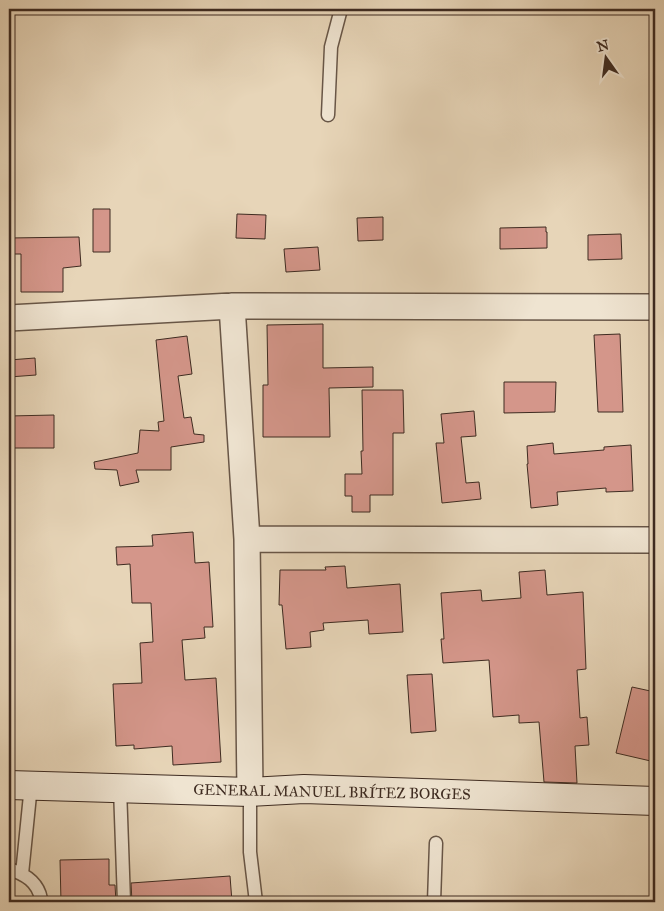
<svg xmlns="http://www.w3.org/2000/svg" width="664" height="911" font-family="'IM FELL Great Primer',serif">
<rect width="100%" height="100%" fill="#e7d5b8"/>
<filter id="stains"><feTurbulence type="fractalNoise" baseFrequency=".004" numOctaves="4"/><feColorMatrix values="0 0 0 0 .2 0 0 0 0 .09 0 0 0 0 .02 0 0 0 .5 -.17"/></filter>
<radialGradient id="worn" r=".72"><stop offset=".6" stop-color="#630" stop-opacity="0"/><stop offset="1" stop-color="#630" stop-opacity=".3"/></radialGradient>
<!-- building -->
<path fill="#d4968a" stroke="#3e2b21" d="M93,209h17v43h-17z
M237,214l29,1 -1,24 -29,-1z
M383,217v23l-25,1 -1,-23z
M546,227v5h1v16l-47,1v-21z
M621,234l1,25 -34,1v-25z
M79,237l2,29 -18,2v24h-42v-38h-12v-16z
M318,247l2,23 -34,2 -2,-23z
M323,324v44l50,-1v20l-44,1 1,49h-67v-52h5l-1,-60z
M620,334l3,78h-25l-4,-77z
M187,336l5,38 -14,2 6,42 7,-1 3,17 10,1v7l-33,5v23h-35l3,12 -19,4 -3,-16 -22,-1 -1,-7 44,-9 2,-23 19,1 -1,-9 6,-1 -8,-81z
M35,358l1,17 -27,2v-17z
M504,382h52l-1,30 -51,1z
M362,390h41l1,43h-11v62h-23v17h-18v-16h-7v-22h17l-1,-23h2z
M474,411l2,25 -15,1 5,46 13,-1 2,17 -39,4 -6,-60h8l-3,-29z
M54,415v33h-45v-32z
M553,443l1,11 50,-4v-3l27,-2 2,46 -27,1v-4l-49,4 1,13 -27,3 -4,-44h1l-1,-18z
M193,532l2,31 14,-1 4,65h-9l1,11 -23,2 3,40 31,-2 5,84 -48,3 -1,-19 -38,3v-4l-18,1 -3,-62 29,-1 -2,-40 13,-1 -2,-39h-19l-2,-39 -13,1 -1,-18 37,-1 -1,-11z
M345,566l2,22 53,-4 3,48 -34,2 -1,-14 -45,3 1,7 -14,2 1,15 -25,2 -4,-44h-3l1,-35h46l-1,-3z
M545,570l2,25 36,-3 3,77 -9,1 3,48 7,-1 2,28 -14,1 2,37 -33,-1 -5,-60 -20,1v-8l-26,2 -4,-57 -46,3 -2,-24h3l-3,-46 40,-3 1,11 39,-3 -2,-26z
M432,674l4,57 -25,2 -4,-58z
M632,687l23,5v70l-39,-9z
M109,859v26h6l1,17h-55l-1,-42z
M230,876l2,26h-100l-1,-19z"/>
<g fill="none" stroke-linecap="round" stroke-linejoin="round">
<defs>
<path id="lane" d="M328,115l3,-68 10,-38
M120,788l4,114
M250,792v60l6,50
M9,869c16,5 29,13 32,30
M22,874l9,-89
M434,902l2,-59"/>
<path id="street" d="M232,306l15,233 3,253
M9,318l223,-12 423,1
M247,539l408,1"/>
<path id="secondary" d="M9,785l241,7 54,-3 351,12"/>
</defs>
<!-- lane casing -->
<use href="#lane" stroke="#685647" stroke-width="15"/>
<!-- street casing -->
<use href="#street" stroke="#685647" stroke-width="28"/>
<!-- secondary casing -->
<use href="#secondary" stroke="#3e2b21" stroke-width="30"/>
<!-- lane -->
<use href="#lane" stroke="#efe4d1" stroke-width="12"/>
<!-- street -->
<use href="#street" stroke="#efe4d1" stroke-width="25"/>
<!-- secondary -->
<use href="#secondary" stroke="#efe4d1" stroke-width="28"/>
</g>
<g text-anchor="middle" stroke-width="5" stroke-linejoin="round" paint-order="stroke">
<!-- street labels -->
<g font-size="15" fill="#3e2b21" stroke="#efe4d1">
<text transform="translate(332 792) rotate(1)" y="5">GENERAL MANUEL BRÍTEZ BORGES</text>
</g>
</g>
<!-- margin -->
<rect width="664" height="911" fill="none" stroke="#e7d5b8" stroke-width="30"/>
<rect x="10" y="10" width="644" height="891" fill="none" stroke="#3e2b21" stroke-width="2.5"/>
<rect x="15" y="15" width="634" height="881" fill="none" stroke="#3e2b21"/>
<!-- north arrow -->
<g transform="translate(606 58) rotate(346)" stroke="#efe4d1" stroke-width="4" paint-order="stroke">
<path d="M0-4L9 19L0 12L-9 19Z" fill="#3e2b21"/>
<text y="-8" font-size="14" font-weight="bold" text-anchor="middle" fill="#3e2b21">N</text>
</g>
<rect width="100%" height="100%" filter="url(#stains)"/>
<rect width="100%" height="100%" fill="url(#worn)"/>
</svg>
